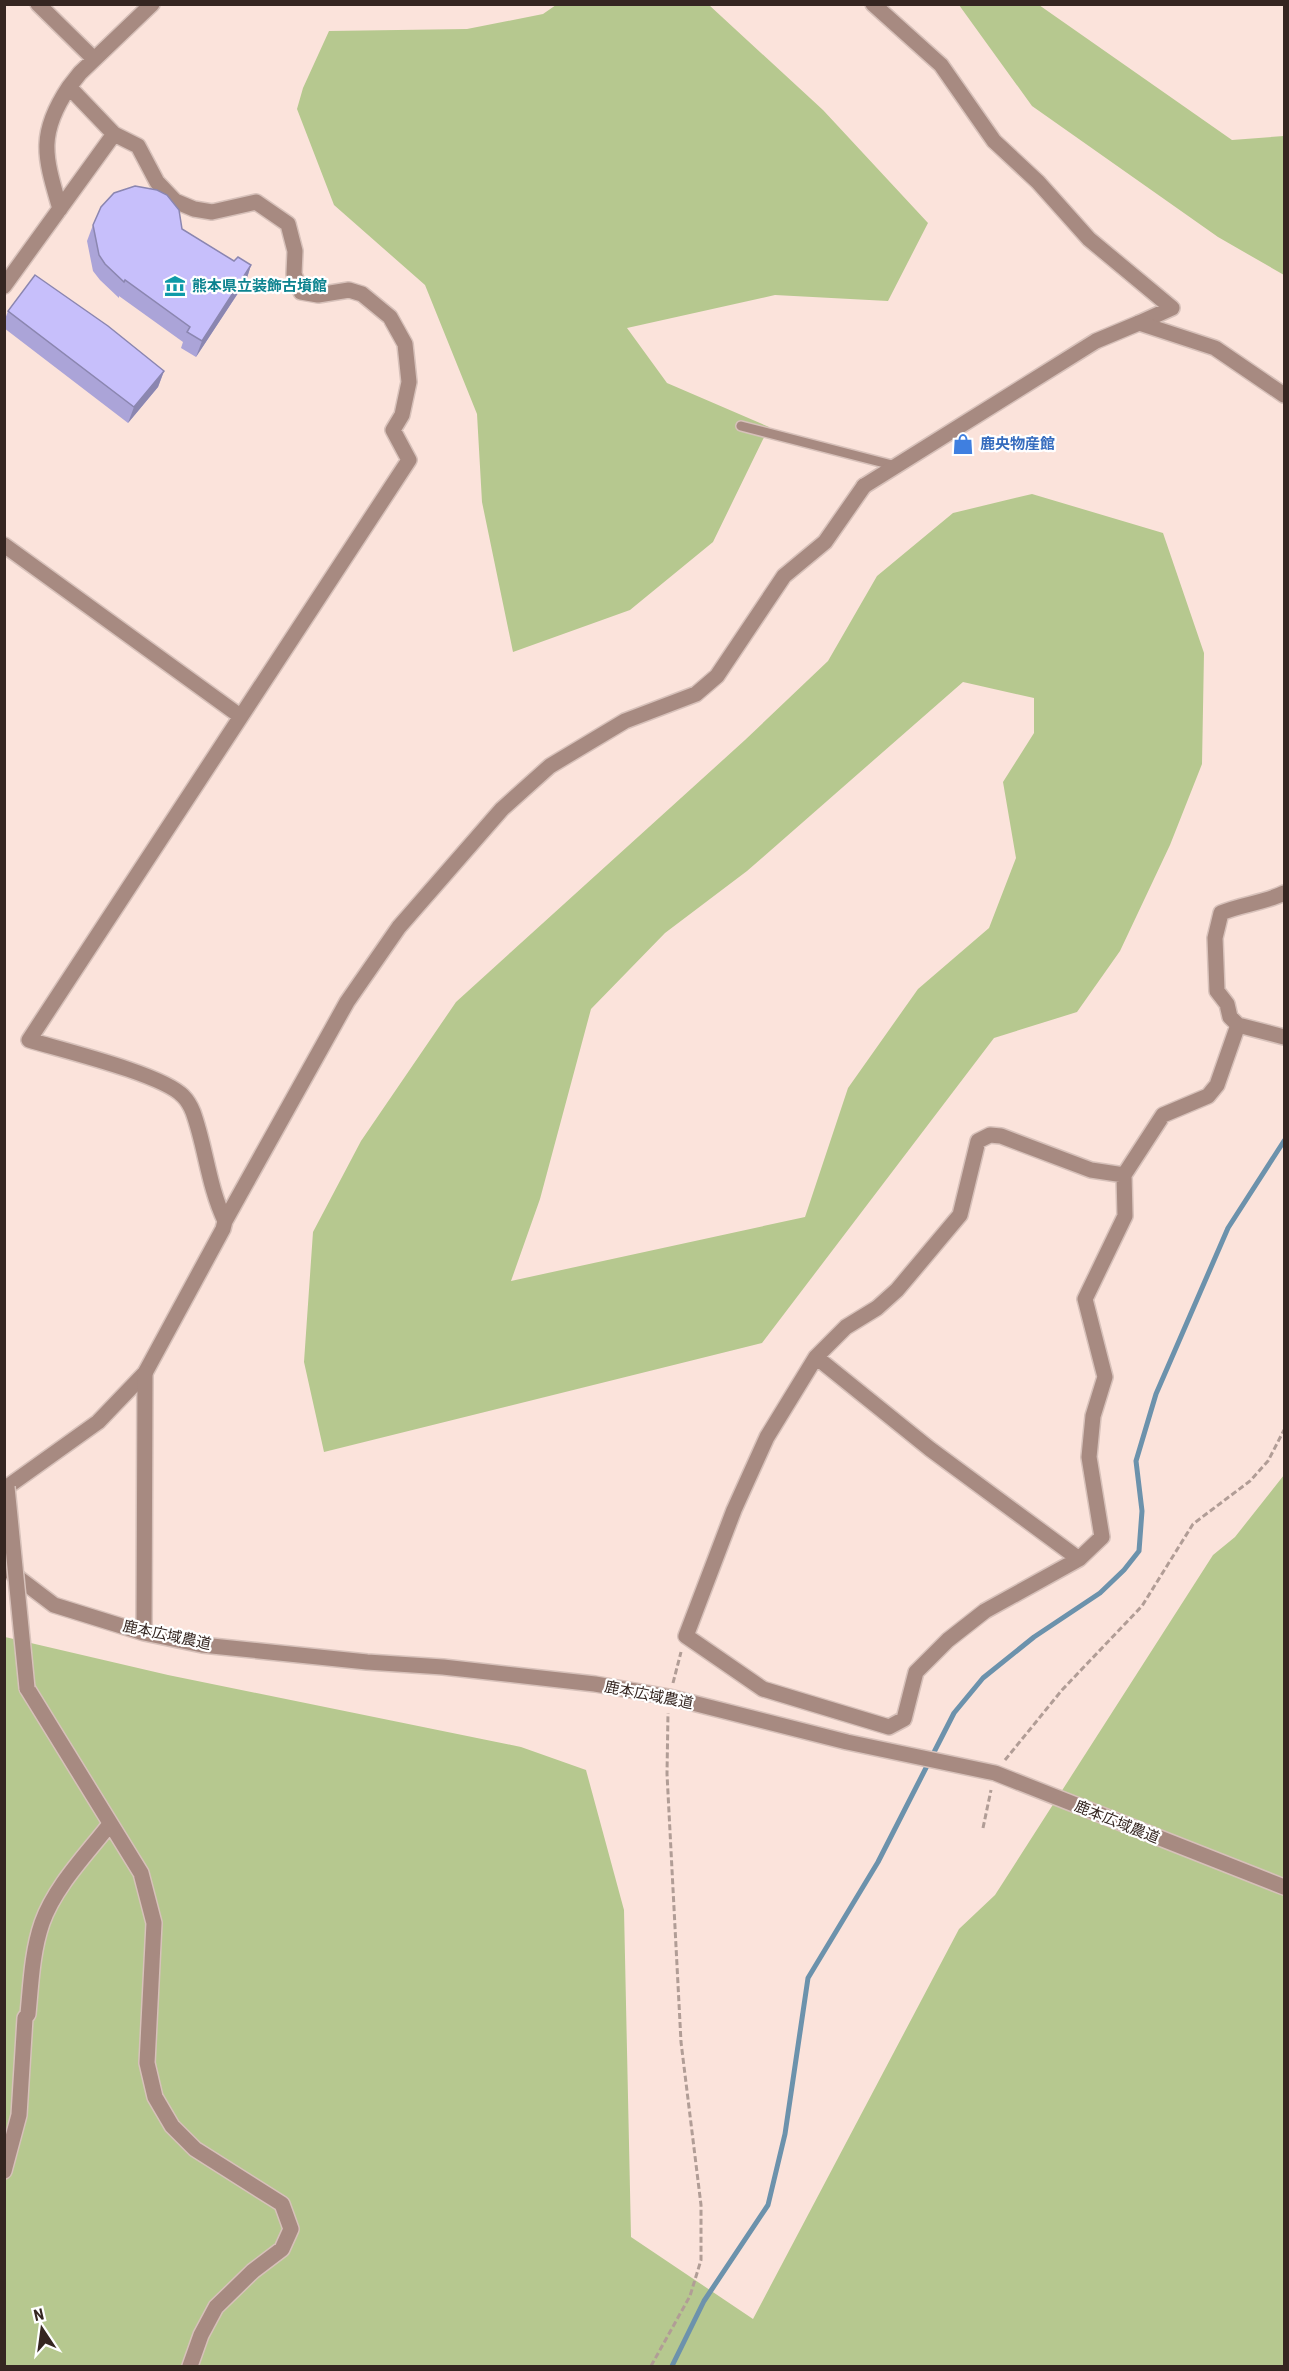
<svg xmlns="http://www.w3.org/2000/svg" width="1289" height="2371" font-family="'Roboto Condensed','Noto Sans JP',sans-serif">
<rect width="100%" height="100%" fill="#fbe3db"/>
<!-- green -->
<path fill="#b6c88f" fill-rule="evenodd" d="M556,5h153l114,105 105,113 -40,78 -113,-6 -148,33 40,55 102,44 -56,115 -83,68 -117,42 -31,-150 -5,-88 -52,-129 -91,-80 -37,-96 6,-21 26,-57 138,-2 76,-15z
M959,5h80l193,135 52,-4v139l-66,-38 -186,-131z
M1032,494l131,39 41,120 -2,111 -32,81 -50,106 -43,61 -83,26 -232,305 -438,109 -20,-90 9,-130 48,-91 95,-139 289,-262 83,-79 49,-85 76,-63zM963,682l71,16v35l-31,49 13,76 -27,70 -71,61 -70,99 -43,129 -294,64 29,-82 51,-190 74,-76 82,-62z
M1284,1475v891h-1279v-729l163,38 353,72 65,23 38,140 7,327 122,82 206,-390 36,-34 218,-340 22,-18z"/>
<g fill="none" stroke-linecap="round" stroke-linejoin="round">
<!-- stream -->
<path stroke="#6c92ac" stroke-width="5" d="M672,2366l32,-65 64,-96 17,-71 23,-156 70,-116 76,-149 29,-35 51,-41 66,-44 24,-23 15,-19 3,-40 -6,-50 20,-67 72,-166 56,-87"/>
<defs>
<path id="service" d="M741,426l155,40"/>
<path id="minor" d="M38,4l56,55
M152,4l-72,69 -11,14 45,47 24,12 19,36 18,19 19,8 18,3 44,-10 32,22 7,27 -1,23 7,18 17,3 31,-5 13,4 28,23 15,27 4,38 -7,33 -9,15 16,30 -380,580c33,10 133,34 154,56 4,4 8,11 10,16 13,36 15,73 32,109
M873,4l68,61 53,76 44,41 51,57 83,69 -33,15
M60,209c-15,-52 -23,-74 9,-122
M4,286l110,-152
M4,545l236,171
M1238,1025l-8,-8 -3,-13 -10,-13 -2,-53 6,-25c21,-9 43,-10 63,-20
M1124,1175l-33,-5 -90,-34 -11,-1 -12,6 -18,74 -63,75 -20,18 -31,19 -30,30 -49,80 -33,73 -48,126 77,53 126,38 15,-8 12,-47 32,-32 37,-29 94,-52 23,-22 -13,-80 4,-41 12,-39 -20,-78 40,-83 -1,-41 39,-60 45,-19 9,-11 21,-60 46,12
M816,1357l114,92 149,110
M7,1487l91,-65 47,-49 78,-144 2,-8 122,-219 52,-75 103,-118 48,-43 75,-45 71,-27 21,-18 67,-100 41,-34 39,-56
M27,1688l114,185 13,50 -7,140 8,34 17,29 23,23 87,55 9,25 -9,20 -29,22 -37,36 -15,28 -11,31
M4,2171l15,-56 6,-97 3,-4c3,-31 4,-62 14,-91 13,-37 45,-69 68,-99"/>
<path id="tertiary" d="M864,486l232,-145 43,-18 76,25 69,47
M4,1567l50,38 90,28 58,12 165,17 76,5 152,17 74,13 178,45 148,31 289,114
M144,1633l1,-260"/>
</defs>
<!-- service casing -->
<use href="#service" stroke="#d7c1ba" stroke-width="12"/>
<!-- minor casing -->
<use href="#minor" stroke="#d7c1ba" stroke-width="18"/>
<!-- tertiary casing -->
<use href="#tertiary" stroke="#d7c1ba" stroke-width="18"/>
<!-- path -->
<path stroke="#b19d96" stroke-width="3" stroke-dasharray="6 3" stroke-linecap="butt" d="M673,1683l8,-31
M1005,1760l57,-70 80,-84 51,-82 57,-43 18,-20 16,-31
M983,1828l8,-38
M651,2366l39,-70 11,-36v-55l-20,-163 -14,-268 1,-61"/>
<!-- service -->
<use href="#service" stroke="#a78a81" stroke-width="9"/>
<!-- minor -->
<use href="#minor" stroke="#a78a81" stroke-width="15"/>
<!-- tertiary -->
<use href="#tertiary" stroke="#a78a81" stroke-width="15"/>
<defs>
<path id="minor-bridge" d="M7,1487l20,201"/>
</defs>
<!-- minor-bridge casing -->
<use href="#minor-bridge" stroke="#d7c1ba" stroke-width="18" stroke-linecap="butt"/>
<!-- minor-bridge -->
<use href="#minor-bridge" stroke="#a78a81" stroke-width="15"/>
</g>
<!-- wall -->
<path fill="#aba4d8" d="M93,225l89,4 52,32 17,4 -5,16 -50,76 -15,-9 2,-6 -64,-46v2l-19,-18 -7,-9 -6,-30z
M8,311l156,60 -6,16 -30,36 -124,-95v-6z"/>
<!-- shaded-wall -->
<path fill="#8b86b0" d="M251,265l-5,16 -50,76 6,-16z
M164,371l-6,16 -30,36 6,-16z"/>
<!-- building -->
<path fill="#c7bffb" stroke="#8b86b0" stroke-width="1.5" d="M135,186l22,4 10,5 12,15 3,19 52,32 4,-4 13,8 -49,76 -15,-9 3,-5 -65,-47 -1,2 -19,-18 -6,-9 -6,-30 8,-18 13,-14z
M35,275l73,51 56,45 -30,36 -126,-96z"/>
<!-- icons -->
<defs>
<symbol id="museum-bare" viewBox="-9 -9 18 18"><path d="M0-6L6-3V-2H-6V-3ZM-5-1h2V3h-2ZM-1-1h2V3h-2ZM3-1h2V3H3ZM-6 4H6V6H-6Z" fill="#0f9aa8" stroke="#fff" stroke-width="2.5" paint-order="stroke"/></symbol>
<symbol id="shop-bare" viewBox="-9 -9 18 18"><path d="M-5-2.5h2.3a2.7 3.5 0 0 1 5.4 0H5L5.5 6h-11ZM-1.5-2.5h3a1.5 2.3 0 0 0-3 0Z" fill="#3f7fe0" stroke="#fff" stroke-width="2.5" paint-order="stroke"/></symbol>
</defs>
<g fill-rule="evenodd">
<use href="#museum-bare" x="160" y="271" width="30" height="30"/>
<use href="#shop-bare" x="948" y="429" width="30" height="30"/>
</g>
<g text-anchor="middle" stroke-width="4.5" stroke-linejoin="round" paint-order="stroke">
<!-- culture labels -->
<g font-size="15" font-weight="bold" fill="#0d838f" stroke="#fff" text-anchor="start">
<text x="192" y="291">熊本県立装飾古墳館</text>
</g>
<!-- shop labels -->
<g font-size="15" font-weight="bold" fill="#366cbe" stroke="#fff" text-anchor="start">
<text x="980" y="449">鹿央物産館</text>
</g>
<!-- street labels -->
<g font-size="15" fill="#352621" stroke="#fff">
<text transform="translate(167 1635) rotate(12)" y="5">鹿本広域農道</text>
<text transform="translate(649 1695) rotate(11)" y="5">鹿本広域農道</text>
<text transform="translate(1117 1822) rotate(22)" y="5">鹿本広域農道</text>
</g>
</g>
<!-- border -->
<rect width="1289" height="2371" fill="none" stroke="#352621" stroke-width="12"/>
<!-- north arrow -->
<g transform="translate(42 2329) rotate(347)" stroke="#ffffff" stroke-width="4.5" paint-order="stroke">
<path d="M0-4.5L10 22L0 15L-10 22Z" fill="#352621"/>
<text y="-9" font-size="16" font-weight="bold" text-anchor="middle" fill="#352621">N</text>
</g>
</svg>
